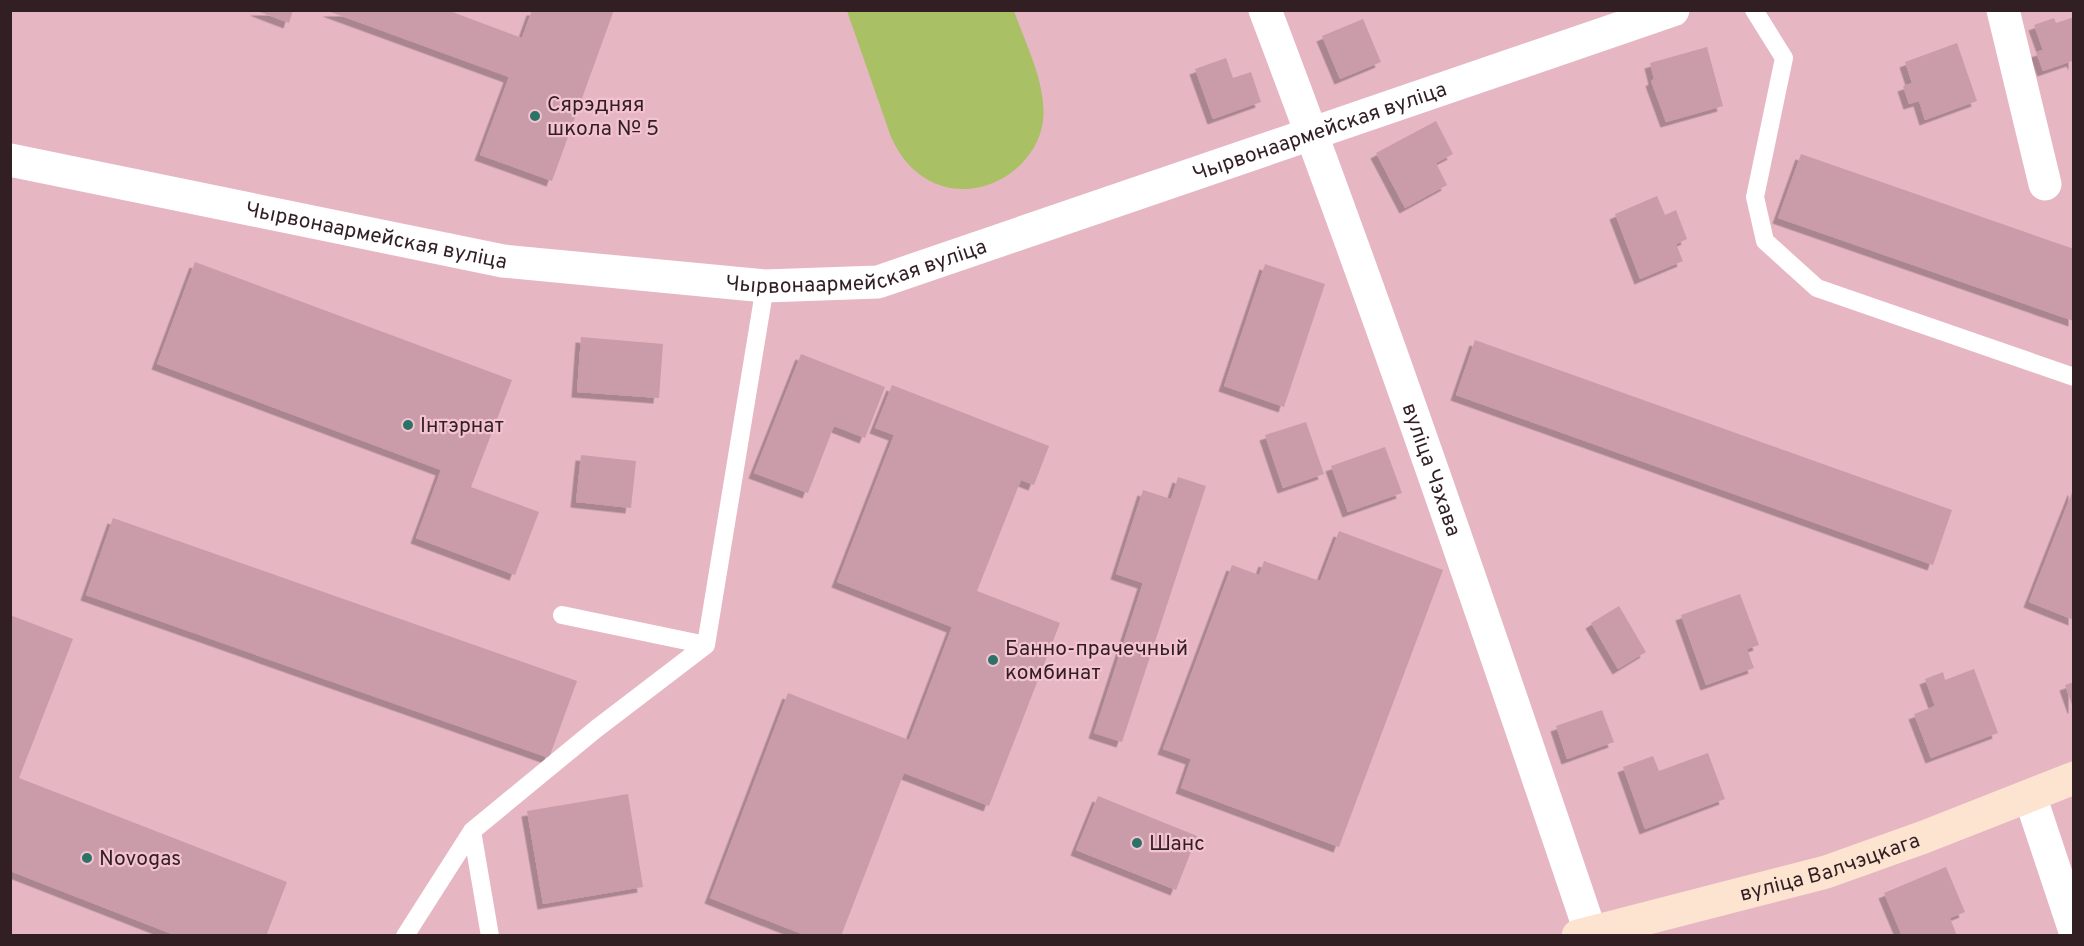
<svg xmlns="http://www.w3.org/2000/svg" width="2084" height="946" font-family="Overpass,sans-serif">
<defs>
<filter id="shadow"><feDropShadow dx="-5.5" dy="5.5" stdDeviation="0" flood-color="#0004"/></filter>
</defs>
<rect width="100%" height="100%" fill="#e6b6c3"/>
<!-- green -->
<path fill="#a9c065" d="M847,11h167c12,34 33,74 29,110 -7,51 -67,84 -113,60 -19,-10 -30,-25 -39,-44z"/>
<!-- building -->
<path fill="#ca9ba8" filter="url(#shadow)" d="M255,10h38l-4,13z
M447,10l75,28 10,-28h82l-62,171 -72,-26 29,-78 -181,-66z
M2074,17v48l-2,-4 -29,10 -7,-19 7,-2 -9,-25 20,-7 2,5z
M1363,19l18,43 -41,17 -18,-43z
M1957,43l20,58 -52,19 -6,-19 -10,3 -6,-18 9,-3 -7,-21z
M1707,47l16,59 -57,16 -15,-41 3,-2 -4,-16z
M1226,58l7,20 18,-6 10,30 -48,17 -18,-50z
M1436,121l17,33 -17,9 11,22 -42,23 -29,-55z
M1801,154l273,95v72l-296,-103z
M1657,196l8,19 11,-5 11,29 -11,5 7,17 -43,18 -25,-65z
M195,262l317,118 -41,107 68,25 -24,63 -99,-37 25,-68 -284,-106z
M1265,264l60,20 -41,123 -60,-21z
M581,337l82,7 -4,54 -82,-6z
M1475,340l477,170 -19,55 -477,-170z
M801,354l84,33 -20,51 -31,-12 -26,67 -54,-20z
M892,385l157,61 -15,39 -13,-5 -44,111 83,32 -71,183 -85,-33 -63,163h-34l-97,-38 78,-205 121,47 43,-113 -115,-45 57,-147 -19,-7z
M1306,422l18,52 -41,14 -18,-53z
M1385,447l17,46 -54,19 -17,-46z
M581,455l55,6 -5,47 -55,-6z
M1178,477l28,9 -84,256 -28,-9 49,-150 -27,-9 27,-84 28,9z
M2073,490h1v130l-45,-18z
M113,518l464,163 -28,77 -463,-163z
M1339,531l104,39 -104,277 -158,-59 10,-29 -28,-10 69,-184 27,10 5,-14 56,20z
M1740,594l19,51 -12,4 7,19 -48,17 -25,-70z
M1619,606l27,46 -28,17 -27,-46z
M10,615l63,24 -54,139 268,104 -21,54h-89l-167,-65z
M1974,669l24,64 -67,25 -17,-44 21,-8 -10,-27 18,-7 2,8z
M2074,682v26h-1l-8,-23z
M1602,710l12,32 -47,17 -11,-33z
M1708,753l17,46 -80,30 -22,-62 30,-11 6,15z
M628,794l15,93 -100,17 -16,-93z
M1098,796l99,40 -21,54 -100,-40z
M1946,867l19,45 -15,6 7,18h-55l-18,-43z"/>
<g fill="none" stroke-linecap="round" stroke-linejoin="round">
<!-- lane -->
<path stroke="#fff" stroke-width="18" d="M1754,10l30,48 -29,139 10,44 52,47 257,89
M562,615l144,30
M405,936l67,-105
M490,936l-18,-105 124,-102 110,-84 59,-359"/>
<!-- street -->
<g stroke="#fff" stroke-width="33">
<path id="s1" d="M1265,10c116,305 221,613 325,921"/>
<path d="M2003,10l42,174"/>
<path id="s2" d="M10,160l493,101 262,25 113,-4 795,-272"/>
<path d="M2030,796l44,132"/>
</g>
<!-- secondary -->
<path stroke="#fce4d0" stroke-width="33" id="s3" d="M1578,936l248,-64 98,-35 150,-59"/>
</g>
<!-- markers -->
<g fill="#2c7266" stroke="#f3c3d0" stroke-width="2">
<circle cx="535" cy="116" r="6"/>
<circle cx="408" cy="425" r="6"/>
<circle cx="993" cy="660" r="6"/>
<circle cx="1137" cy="843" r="6"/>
<circle cx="87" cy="858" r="6"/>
</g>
<g text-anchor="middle" stroke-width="4.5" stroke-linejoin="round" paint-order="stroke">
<!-- poi labels -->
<g font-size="21" fill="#311f24" stroke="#f3c3d0" text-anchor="start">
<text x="547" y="111">Сярэдняя<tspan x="547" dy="24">школа № 5</tspan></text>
<text x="420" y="432">Інтэрнат</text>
<text x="1005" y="655">Банно-прачечный<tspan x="1005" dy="24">комбинат</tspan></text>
<text x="1149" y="850">Шанс</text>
<text x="99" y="865">Novogas</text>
</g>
<!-- street labels -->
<g font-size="21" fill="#311f24" stroke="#f3c3d0">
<text dy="7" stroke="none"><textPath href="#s2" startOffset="1346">Чырвонаармейская вуліца</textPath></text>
<text dy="7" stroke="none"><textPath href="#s2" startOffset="374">Чырвонаармейская вуліца</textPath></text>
<text dy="7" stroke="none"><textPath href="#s2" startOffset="860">Чырвонаармейская вуліца</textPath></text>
<text dy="7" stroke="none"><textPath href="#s1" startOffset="489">вуліца Чэхава</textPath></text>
<text dy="7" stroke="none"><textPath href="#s3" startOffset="261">вуліца Валчэцкага</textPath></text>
</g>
</g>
<!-- border -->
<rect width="2084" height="946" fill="none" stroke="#311f24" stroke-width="24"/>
</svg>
